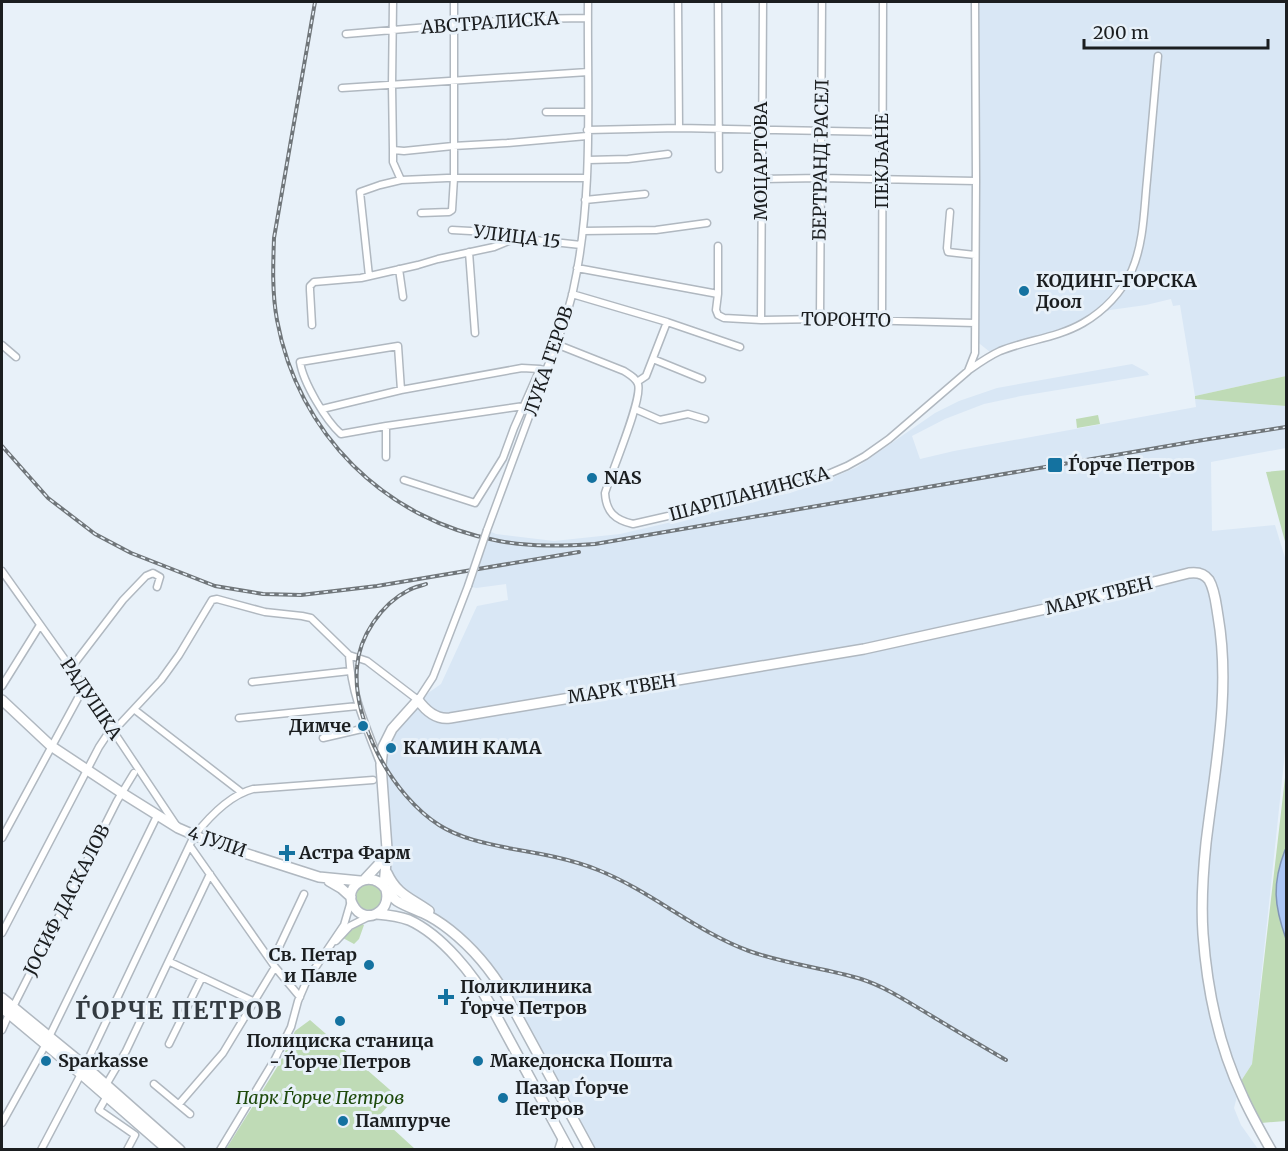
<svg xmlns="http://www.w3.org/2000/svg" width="1288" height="1151" font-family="Merriweather,serif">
<rect width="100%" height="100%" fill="#e8f1f9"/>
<!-- built -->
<path fill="#d9e7f5" d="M975,2h311v374l-91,20 -15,-91 -7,1 -2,-7 -25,6 -36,5 -17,6 -10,7 -87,30 -6,-1 -15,-12z
M1132,364l15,8 2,3 -128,21 -37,8 -39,15 -33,17 8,23 34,-8 242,-44 -1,-8 91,7v42l-75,14 1,69 63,-6 11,36v182l-34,321 -11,17 -7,27 7,17 17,24h-668l-98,-176 -102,-92 -7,-134 35,-47 23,-16 36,-78 31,-6 -2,-16 -30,4 -8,-2 19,-56 9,4 58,7 66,-7 56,-13 39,-12 75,-16 35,-12 32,-14 78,-54 24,-12 38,-13z"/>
<!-- green -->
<path fill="#bfdbb6" d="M1286,376v30l-91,-7v-3z
M1098,415l2,9 -23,4 -1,-9z
M1286,470v75l-20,-73z
M1286,769v352l-25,2 -17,-33 -3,-9 11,-17z
M356 897a13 13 0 1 1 26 0a13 13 0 1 1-26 0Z
M361,924l3,1 -5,14 -5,5 -11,-6 7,-7z
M310,1020l87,76 -18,20 36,33h-189l53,-85 16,-33z"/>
<!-- water -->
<path fill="#adc8f6" stroke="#8195b6" stroke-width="1.5" d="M1285,850h1v89c-12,-34 -14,-55 -1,-89z"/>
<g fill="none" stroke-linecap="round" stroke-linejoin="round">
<defs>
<path id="street" d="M393,2l-1,83 1,65 11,1 49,-5 54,-3 80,-7
M678,2l1,126
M718,2l1,167
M346,34l175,-15 67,-1
M342,88l246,-16
M546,112h42
M587,130l92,-2 203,4
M393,150v12l8,18
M588,160l40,-1 40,-5
M761,179l59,-1 156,3
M585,200l60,-6
M950,212l-3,36 1,4 27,3
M421,213l28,-1 3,-2 2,-32v-176
M452,230l37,2 27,6 65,7
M583,231l73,-1 51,-7
M718,246v48l-2,16 2,5 6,3 37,2 59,-1 155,4
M469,252l6,81
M577,268l141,26
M399,269l4,28
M369,276l-9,-84 20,-7 21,-5 46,-2h140
M572,294l95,28
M820,319l2,-317
M761,320l2,-318
M882,321l1,-319
M312,325l-2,-35v-4l4,-4 47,-4 57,-13 20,-6 56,-12 22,-9
M556,344l68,27c6,4 12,7 14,13 5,15 -27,89 -33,109 1,19 10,27 28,31l144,-33 42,-13 28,-12 18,-10 24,-17 79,-68 7,-18 1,-172 -1,-179
M2,345l14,12
M653,359l49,20
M969,370c10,-7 20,-14 31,-19 27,-11 57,-13 83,-28 21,-12 39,-31 49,-53 12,-28 12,-61 15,-90 4,-42 7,-83 11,-124
M637,382l9,-6 21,-54 73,25
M401,390l-3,-44 -98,16c3,20 26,59 41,72l45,-8 138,-20
M322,409l79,-19 121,-22 18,1 6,2
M635,409l25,11 28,-6 17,5
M386,457v-31
M404,480l71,23 28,-45 11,-30 26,-59
M487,530c18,-49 37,-99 55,-149 11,-29 24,-59 31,-90 21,-95 14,-193 15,-289
M2,571l69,97 105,157
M349,655c2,38 17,72 31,108
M71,668l52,-68 23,-24 7,-3 7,4 -3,10
M252,682l98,-11
M2,686l38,-61
M135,710l106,82
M239,718l119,-12
M323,738l43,-10
M2,838l82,-151
M190,846l85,121 25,30
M2,933l97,-186 12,-18 9,-5 41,-44 18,-25 33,-55 5,-1 48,13 37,4 9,2 38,37 18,6 51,39 15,-23 35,-91
M336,941l14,-15 20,-10
M170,962l85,40
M272,962l32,-68
M13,1007l104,-206 17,-28
M2,1030l7,-16
M49,1037l108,-221
M169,1044l33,-67
M85,1066l109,-230c15,-19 36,-41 59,-47l120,-9
M154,1084l36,30
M106,1085l20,-34 84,-177
M107,1096l-8,14 36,25 -8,15
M179,1104l44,-51 52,-86
M2,1123l44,-79
M41,1150l40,-76
M220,1150l55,-91 16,-32 7,-26 9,-21 37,-55 7,-24
M558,1150l4,-12"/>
<path id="secondary" d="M2,700l49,46 71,47 56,35 32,14 109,35 41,4
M387,873c10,22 24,25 42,38
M365,879l14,-15 6,-14
M329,881l12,7 10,9
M384,887l3,-38 -6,-84 2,-18 9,-18 26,-29c8,11 18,20 32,18l414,-69 195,-43 130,-33c7,-1 15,0 20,7 6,10 7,24 9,36 13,75 -3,151 -12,227 -3,29 -5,61 -3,91 4,55 16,113 40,163 8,18 18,35 28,53
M386,890c6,23 -22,36 -33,15 -3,-5 -3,-12 0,-17 5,-7 13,-10 21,-8 10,2 15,15 23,21 8,5 17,8 26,12 9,4 18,10 27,17 24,19 42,41 57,67l83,153
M377,914c11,1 21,2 32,6 33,15 65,55 82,86l78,144
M2,998l83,68 95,84
M2,1008l79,66 87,76"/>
</defs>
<!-- street casing -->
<use href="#street" stroke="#b0b8c0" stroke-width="9"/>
<!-- secondary casing -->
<use href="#secondary" stroke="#b0b8c0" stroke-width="12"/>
<!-- street -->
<use href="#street" stroke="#fff" stroke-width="6"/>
<!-- secondary -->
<use href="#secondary" stroke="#fff" stroke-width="9"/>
<defs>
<path id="rail" d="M315,2l-41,236c-1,27 -2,55 3,82 21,114 108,200 222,221 32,6 64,5 96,3l608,-104 83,-13
M2,446l46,52 47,36 36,19 84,33 48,8 38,1 76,-9 202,-34
M426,584c-5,2 -12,3 -17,6 -28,14 -50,47 -52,77 -5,55 36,129 82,158 22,14 49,19 74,24 29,5 58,10 85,21 53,21 97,61 151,81 36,13 75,17 112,28 25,8 47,23 69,36 25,15 50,30 76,45"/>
</defs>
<!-- rail casing -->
<use href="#rail" stroke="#70767a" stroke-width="4"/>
<!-- rail -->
<use href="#rail" stroke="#e8f1f9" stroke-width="1.5" stroke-dasharray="4.5" stroke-linecap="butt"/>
<defs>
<path id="street-bridge" d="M468,586l19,-56"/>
</defs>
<!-- street-bridge casing -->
<use href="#street-bridge" stroke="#b0b8c0" stroke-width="9" stroke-linecap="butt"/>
<!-- street-bridge -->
<use href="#street-bridge" stroke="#fff" stroke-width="6"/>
</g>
<!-- markers -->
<g fill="#1472a0" stroke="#e8f1f9" stroke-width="2">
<circle cx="1024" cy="291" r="6"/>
<rect x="1047" y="457" width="16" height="16" rx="3"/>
<circle cx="592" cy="478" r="6"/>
<circle cx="363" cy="726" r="6"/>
<circle cx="391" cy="748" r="6"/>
<path d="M284 844h6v6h6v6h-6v6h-6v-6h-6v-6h6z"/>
<circle cx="369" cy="965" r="6"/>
<path d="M443 988h6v6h6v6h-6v6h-6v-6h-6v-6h6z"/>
<circle cx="340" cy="1021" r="6"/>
<circle cx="46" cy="1061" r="6"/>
<circle cx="478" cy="1061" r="6"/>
<circle cx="503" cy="1098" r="6"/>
<circle cx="343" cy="1121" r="6"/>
</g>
<g text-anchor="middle" stroke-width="6" stroke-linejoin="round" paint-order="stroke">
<!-- street labels -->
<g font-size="18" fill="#1b1e20" stroke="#e8f1f9">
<text transform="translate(490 23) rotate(-4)" y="6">АВСТРАЛИСКА</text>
<text transform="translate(821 160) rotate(-89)" y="6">БЕРТРАНД РАСЕЛ</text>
<text transform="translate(761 161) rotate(-90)" y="6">МОЦАРТОВА</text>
<text transform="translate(882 161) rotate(-90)" y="6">ПЕКЉАНЕ</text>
<text transform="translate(517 237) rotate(7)" y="6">УЛИЦА 15</text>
<text transform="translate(846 320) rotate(1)" y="6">ТОРОНТО</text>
<text transform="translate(549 361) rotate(-71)" y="6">ЛУКА ГЕРОВ</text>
<text transform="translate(749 494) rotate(-15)" y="6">ШАРПЛАНИНСКА</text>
<text transform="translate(1099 596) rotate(-14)" y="6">МАРК ТВЕН</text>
<text transform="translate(622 689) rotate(-9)" y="6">МАРК ТВЕН</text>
<text transform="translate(91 699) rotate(56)" y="6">РАДУШКА</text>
<text transform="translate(217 842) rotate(19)" y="6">4 ЈУЛИ</text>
<text transform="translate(67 900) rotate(-63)" y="6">ЈОСИФ ДАСКАЛОВ</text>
</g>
<!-- poi labels -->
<g font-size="18" font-weight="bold" fill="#1b1e20" stroke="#e8f1f9" text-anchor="start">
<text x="1036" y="287">КОДИНГ-ГОРСКА<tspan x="1036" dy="21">Доол</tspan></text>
<text x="1068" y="471">Ѓорче Петров</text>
<text x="604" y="484">NAS</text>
<text x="351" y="732" text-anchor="end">Димче</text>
<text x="403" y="754">КАМИН КАМА</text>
<text x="299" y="859">Астра Фарм</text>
<text x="357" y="961" text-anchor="end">Св. Петар<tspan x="357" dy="21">и Павле</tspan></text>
<text x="460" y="993">Поликлиника<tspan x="460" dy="21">Ѓорче Петров</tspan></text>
<text x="340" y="1047" text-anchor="middle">Полициска станица<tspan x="340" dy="21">- Ѓорче Петров</tspan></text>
<text x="58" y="1067">Sparkasse</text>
<text x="490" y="1067">Македонска Пошта</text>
<text x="515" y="1094">Пазар Ѓорче<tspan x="515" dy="21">Петров</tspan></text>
<text x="355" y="1127">Пампурче</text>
</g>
<!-- park labels -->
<g font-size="18" font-style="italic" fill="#1e4a0c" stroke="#e8f1f9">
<text x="320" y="1104">Парк Ѓорче Петров</text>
</g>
<!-- district labels -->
<g font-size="24" font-weight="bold" letter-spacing="1.5" fill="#343b41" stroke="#e8f1f9">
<text x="179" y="1019">ЃОРЧЕ ПЕТРОВ</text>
</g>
</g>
<!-- border -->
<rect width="1288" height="1151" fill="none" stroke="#1b1e20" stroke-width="6"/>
<!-- scale -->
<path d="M1084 39v9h184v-9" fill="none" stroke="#1b1e20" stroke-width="3"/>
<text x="1093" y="39" font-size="18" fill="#1b1e20" stroke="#e8f1f9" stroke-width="4.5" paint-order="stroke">200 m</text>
</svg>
